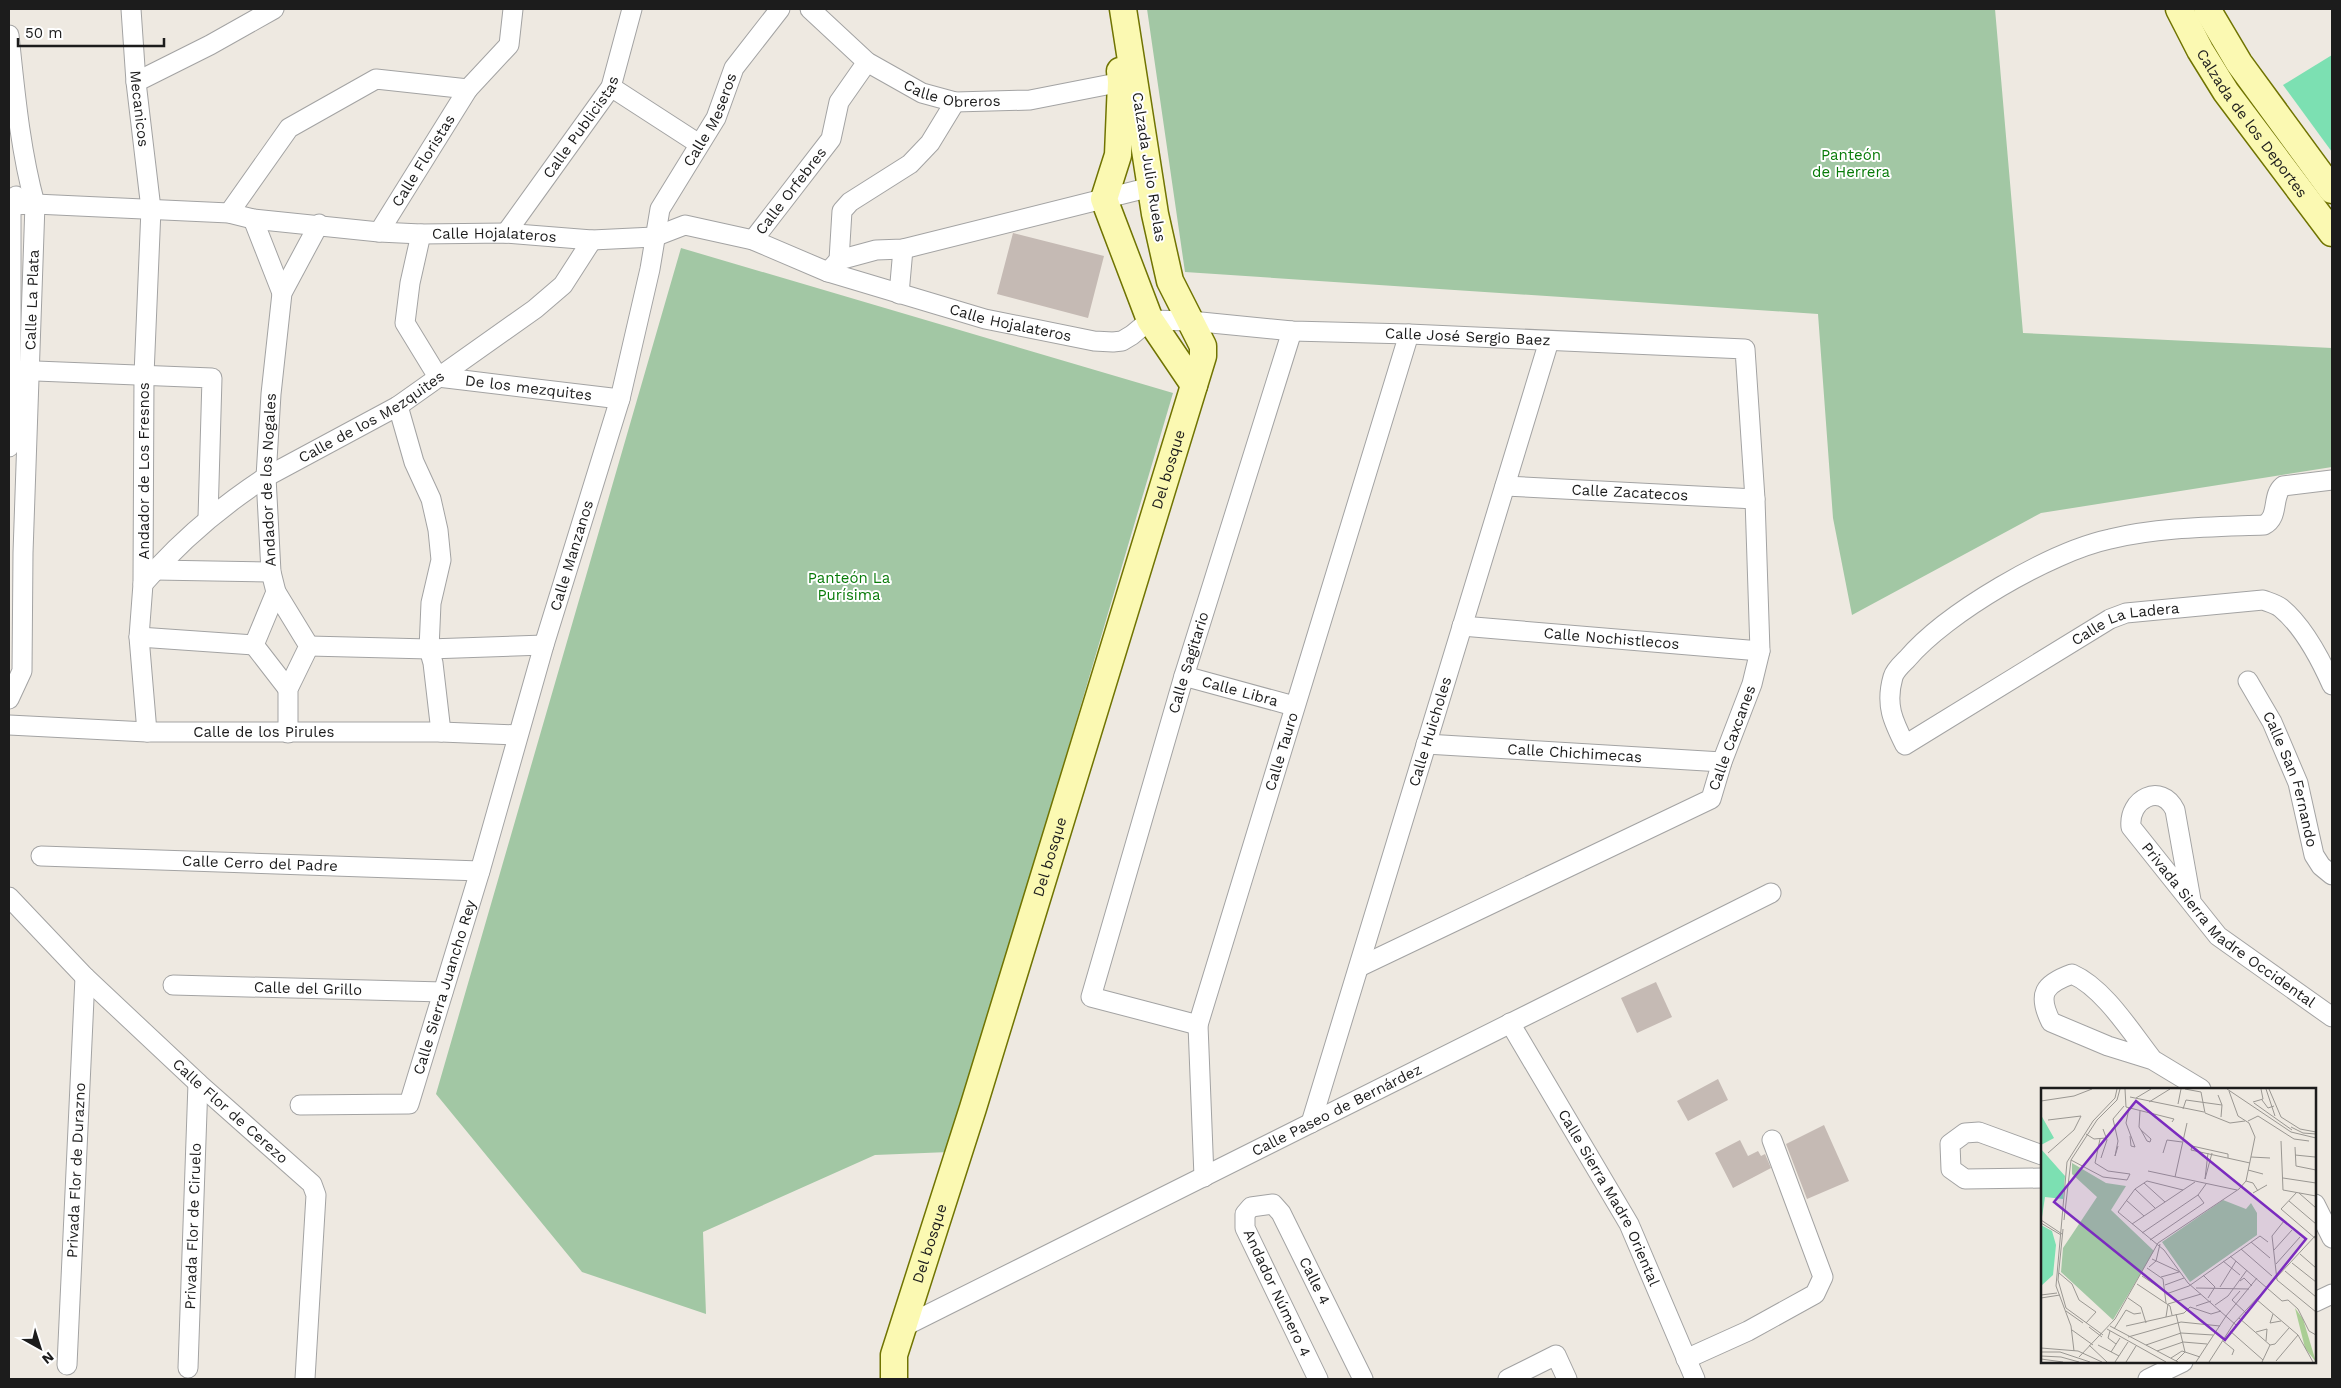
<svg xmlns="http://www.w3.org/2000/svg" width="2341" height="1388" font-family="'Work Sans',sans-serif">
<rect width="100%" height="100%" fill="#eee9e1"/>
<!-- cemetery -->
<path fill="#a2c7a4" d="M1147,9h848l28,324 309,15v119l-291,46 -189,102 -19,-97 -15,-204 -633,-42z
M681,248l492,145 -224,759 -74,3 -172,77 3,82 -124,-42 -146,-178z"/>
<!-- pitch -->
<path fill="#7ce0b2" d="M2332,55v97l-49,-67z"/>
<!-- building -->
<path fill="#c5bab4" d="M1013,233l91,23 -16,62 -91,-24z
M1656,982l16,35 -35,16 -16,-35z
M1718,1079l10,21 -40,21 -11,-20z
M1824,1125l25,56 -42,18 -21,-55z
M1740,1140l8,16 10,-5 3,5 4,-2 6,14 -38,20 -18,-35z"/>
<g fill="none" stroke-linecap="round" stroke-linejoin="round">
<defs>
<g id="street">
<path id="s1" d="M131,9l5,73 15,127 -7,166 -1,209 -4,53 8,95"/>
<path id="s2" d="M810,9l57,53 55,31 33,9 75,-2 102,-20"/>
<path d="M9,35c6,57 11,114 26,169l-12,349 -1,118 -13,28"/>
<path d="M136,82l74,-37 64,-36"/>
<path d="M611,87l88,57"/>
<path id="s3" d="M11,205l24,-1 194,9 24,6 126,13 42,2 85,-1 86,7 62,-3 31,-12 68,15 75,32 157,47 109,22 19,1 9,-1 10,-6 18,-15 41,1 101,10 117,3 336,15 10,150 5,152 -8,33 -30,78 -11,37 -352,168"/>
<path d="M229,213l60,-85 87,-49 92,10 41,-44 4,-36"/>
<path d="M253,219l29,74"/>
<path id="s4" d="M379,232l89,-143"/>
<path id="s5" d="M506,233l105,-146 21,-78"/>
<path id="s6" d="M421,234l-11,49 -5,40 33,54 182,22"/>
<path id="s7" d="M753,240l78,-101 8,-37 28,-40"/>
<path d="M839,260l3,-49 8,-9 60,-38 20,-21 25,-41"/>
<path d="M828,272l11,-12 37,-10 27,-1 248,-62"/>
<path d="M899,294l4,-45"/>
<path d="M11,370l201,8 -4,140"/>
<path d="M398,406l16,56 17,37 7,31 3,30 -10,43 -2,46 4,14 8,69"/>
<path d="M9,447l2,-77v-165l5,-9"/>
<path id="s8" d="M2332,480l-49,6c-12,10 -3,31 -19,39 -52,2 -104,2 -154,14 -60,13 -164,74 -203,120 -5,5 -12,11 -14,18 -8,28 0,44 12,68l205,-126 16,-6 137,-13c5,2 13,4 18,8 23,19 39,50 51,77"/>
<path id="s9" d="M1505,486l250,13"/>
<path d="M155,570l116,2"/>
<path id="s10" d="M143,584c36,-42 77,-77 123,-107l132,-71 137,-97 28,-24 29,-45"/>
<path id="s11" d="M1462,626l298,25"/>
<path d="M139,637l115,8 22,-53"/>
<path d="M254,645l34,44"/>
<path d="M309,646l120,3 115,-4"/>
<path id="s12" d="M1184,676l110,30"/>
<path id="s13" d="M2248,681l24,41 26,61 16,72 7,11 11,9"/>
<path id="s14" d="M9,725l138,7h294l77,3"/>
<path id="s15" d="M288,733v-44l21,-43 -33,-54 -5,-20 -5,-95 5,-83 11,-101 37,-69"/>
<path id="s16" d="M1426,744l296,18"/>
<path id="s17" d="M41,856l439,15"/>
<path id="s18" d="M9,897l76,80 113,106 114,101 4,11 -11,184"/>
<path id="s19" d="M2191,900l-16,-90c-14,-28 -47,-11 -44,17l87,109 114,81"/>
<path id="s20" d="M173,985l270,7"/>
<path id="s21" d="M1510,1023l119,201 66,155"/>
<path id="s22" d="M1198,1025l-107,-28 93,-321 108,-345"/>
<path d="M2153,1060c-22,-28 -49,-72 -81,-86 -28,10 -35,20 -21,48l57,24 45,14 48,29"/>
<path id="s23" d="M300,1105l109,-1 71,-233 64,-226 76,-246 30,-130 10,-60 56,-91 18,-50 46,-59"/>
<path id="s24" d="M1311,1123l238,-782"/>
<path d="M2042,1155l-63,-23 -14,1 -15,11 1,25 14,10 77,-1"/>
<path id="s25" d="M1204,1177l-6,-152 211,-691"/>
<path d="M2315,1204l17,34"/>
<path d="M2315,1302l17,-8"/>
<path id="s26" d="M903,1327l868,-434"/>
<path d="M1686,1359l62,-28 67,-37 8,-17 -51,-137"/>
<path id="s27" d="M67,1365l18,-388"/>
<path id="s28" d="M188,1368l10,-285"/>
<path id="s29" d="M1318,1379l-73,-151v-14l6,-7 22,-3 8,9 82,166"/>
<path d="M1508,1379l48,-24 11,24"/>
<path d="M2148,1379l35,-17"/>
</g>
<g id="secondary">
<path id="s30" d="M2179,9l21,41 26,42 106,141"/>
<path d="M2207,9l32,54 93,127"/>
<path d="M1120,71l1,11 -3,73 -14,44 46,121 44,65"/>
<path id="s31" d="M894,1379v-24l79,-247 230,-752v-10l-33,-65 -15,-67 -32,-205"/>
</g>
</defs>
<!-- street casing -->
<use href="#street" stroke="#a3a3a3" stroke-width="21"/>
<!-- secondary casing -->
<use href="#secondary" stroke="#707402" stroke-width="29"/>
<!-- street -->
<use href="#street" stroke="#fff" stroke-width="19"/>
<!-- secondary -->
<use href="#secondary" stroke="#fbf9b2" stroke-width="26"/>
</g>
<g text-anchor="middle" stroke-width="4" stroke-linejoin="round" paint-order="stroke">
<!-- street labels -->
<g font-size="15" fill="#1c1c1c" stroke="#fff">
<text dy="5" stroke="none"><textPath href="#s2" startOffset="171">Calle Obreros</textPath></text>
<text dy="5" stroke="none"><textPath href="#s1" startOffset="100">Mecanicos</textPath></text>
<text dy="5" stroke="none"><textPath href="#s23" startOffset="1142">Calle Meseros</textPath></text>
<text dy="5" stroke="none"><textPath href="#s30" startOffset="136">Calzada de los Deportes</textPath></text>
<text dy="5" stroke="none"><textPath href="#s5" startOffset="130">Calle Publicistas</textPath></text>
<text dy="5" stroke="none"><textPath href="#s4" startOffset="84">Calle Floristas</textPath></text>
<text transform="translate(1149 167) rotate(81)" y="5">Calzada Julio Ruelas</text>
<text dy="5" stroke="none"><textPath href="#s7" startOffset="62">Calle Orfebres</textPath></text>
<text dy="5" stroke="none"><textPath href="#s3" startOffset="485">Calle Hojalateros</textPath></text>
<text transform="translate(32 300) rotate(-88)" y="5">Calle La Plata</text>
<text dy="5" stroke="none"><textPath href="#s3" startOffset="1019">Calle Hojalateros</textPath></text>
<text dy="5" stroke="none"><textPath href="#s3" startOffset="1486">Calle José Sergio Baez</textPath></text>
<text dy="5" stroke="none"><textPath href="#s6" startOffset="245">De los mezquites</textPath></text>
<text dy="5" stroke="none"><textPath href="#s10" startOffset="285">Calle de los Mezquites</textPath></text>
<text dy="5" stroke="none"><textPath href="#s31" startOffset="951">Del bosque</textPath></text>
<text transform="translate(144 471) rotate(-90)" y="5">Andador de Los Fresnos</text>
<text dy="5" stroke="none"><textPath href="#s15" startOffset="268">Andador de los Nogales</textPath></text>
<text dy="5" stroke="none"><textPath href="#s9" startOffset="125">Calle Zacatecos</textPath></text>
<text dy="5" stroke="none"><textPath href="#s23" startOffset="681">Calle Manzanos</textPath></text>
<text dy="5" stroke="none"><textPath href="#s8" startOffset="836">Calle La Ladera</textPath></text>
<text dy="5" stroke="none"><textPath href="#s11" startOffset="150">Calle Nochistlecos</textPath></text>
<text dy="5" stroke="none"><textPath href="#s22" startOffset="459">Calle Sagitario</textPath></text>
<text dy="5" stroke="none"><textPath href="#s12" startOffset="58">Calle Libra</textPath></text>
<text dy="5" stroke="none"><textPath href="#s14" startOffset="255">Calle de los Pirules</textPath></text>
<text dy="5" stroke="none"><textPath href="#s24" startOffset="409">Calle Huicholes</textPath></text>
<text transform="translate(1732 738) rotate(-70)" y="5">Calle Caxcanes</text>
<text dy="5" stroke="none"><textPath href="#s25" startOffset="438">Calle Tauro</textPath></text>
<text dy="5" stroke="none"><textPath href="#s16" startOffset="149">Calle Chichimecas</textPath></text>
<text dy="5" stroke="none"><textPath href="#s13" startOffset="108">Calle San Fernando</textPath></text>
<text dy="5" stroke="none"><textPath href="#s31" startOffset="546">Del bosque</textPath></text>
<text dy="5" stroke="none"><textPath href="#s17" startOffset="219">Calle Cerro del Padre</textPath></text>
<text dy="5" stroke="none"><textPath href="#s19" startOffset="301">Privada Sierra Madre Occidental</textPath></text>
<text dy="5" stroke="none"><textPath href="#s23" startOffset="231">Calle Sierra Juancho Rey</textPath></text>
<text dy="5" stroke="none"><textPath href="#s20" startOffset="135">Calle del Grillo</textPath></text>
<text dy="5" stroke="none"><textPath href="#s18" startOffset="308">Calle Flor de Cerezo</textPath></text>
<text dy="5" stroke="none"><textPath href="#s26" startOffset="485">Calle Paseo de Bernárdez</textPath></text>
<text dy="5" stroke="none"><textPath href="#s27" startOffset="195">Privada Flor de Durazno</textPath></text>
<text dy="5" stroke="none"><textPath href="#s21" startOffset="201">Calle Sierra Madre Oriental</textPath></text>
<text dy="5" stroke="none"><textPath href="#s28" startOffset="142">Privada Flor de Ciruelo</textPath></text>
<text dy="5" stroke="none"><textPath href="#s31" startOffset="141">Del bosque</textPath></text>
<text dy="5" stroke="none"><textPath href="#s29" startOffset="301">Calle 4</textPath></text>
<text transform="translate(1277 1293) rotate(65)" y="5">Andador Número 4</text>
</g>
<!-- park labels -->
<g font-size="15" fill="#087b09" stroke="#fff">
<text x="1851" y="160">Panteón<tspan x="1851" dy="17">de Herrera</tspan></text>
<text x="849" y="583">Panteón La<tspan x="849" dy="17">Purísima</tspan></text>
</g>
</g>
<!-- overview -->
<g transform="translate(2041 1088)">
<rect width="275" height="275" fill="#eee9e1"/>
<path d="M254,220l8,11 13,43 -11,-14z" fill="#aace94"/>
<path d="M31,75l34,20 20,3 -15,24 43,41 -41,69 -52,-48 2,-24 34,-51 -25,-23zM182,112l23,9 5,-6 6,10v22l-67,47 -28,-40z" fill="#a2c7a4"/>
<path d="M0,27l13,23 -13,7zM0,61l24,27 -2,23 -18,-2 -3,20zM0,137l11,6 4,14 -3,30 -12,11z" fill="#7ce0b2"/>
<path fill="none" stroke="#9a9792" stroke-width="1" d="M84,1l1,18 48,12 -2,3M144,1l16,3 4,21 25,10 15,-2M186,1l64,43 25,6M225,1l9,27M228,1l12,28 19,12 16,3M177,7l4,10 -1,12M89,9l74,15M95,10l15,-9M221,12l6,8 6,-2M0,13l33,-5 18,-7M108,14l21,-13M212,14l10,-3 -2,-10M213,15l38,27M137,16l3,-15M88,20l-3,15 9,24 -4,-1 -1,-10M142,21l3,-9 36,5M99,23l-1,16 2,3 6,11 3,1 1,-3 -10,-9M7,32l33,-4M207,33l10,-5 36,23 15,2M250,39l12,6 13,1M45,46l8,5 12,-1M240,53l2,49 33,6M275,53v17M77,58l-3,10 3,-15 -5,-22 11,-13M254,59l1,19 20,4M7,65l26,-23 7,-14M122,65l4,-13 15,2M254,67l20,2M210,69l19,1M60,70l6,-18 -4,-11M187,70v-4l-36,-8 -1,4 59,13M30,72l32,17 24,3 3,-6 -22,-3 -13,-8 5,-24M207,82l15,4M107,83l89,19M134,89l12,-54M242,90l33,5M164,91l3,-26M164,91l7,-26M205,93l7,2 5,8M103,95l21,19M94,101l20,19M142,102l-36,-9 -12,8 -17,23 46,38 24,33 48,42M256,104l-16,17 35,30M212,105l14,-8M258,105l17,15M85,112l18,16M248,113l27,23M0,132l21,14M23,132l7,-60 26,-40 20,-20 3,-11M243,133l-12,15 5,44 39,32M0,135l20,12M91,136l63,-42M22,141l-5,51 8,28M101,145l56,-38 8,-11M109,152l54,-37 -6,-8M210,154l19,16M200,161l31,27M233,162l18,-20M259,166l16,14M189,168l52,45 6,-1 10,9 11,22 7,4M111,171l28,13M182,173l17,14M251,175l24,19M235,176l24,-27M108,179l7,-6 4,-17M106,180l16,11 3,24M244,183l31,26M18,185l13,11 7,16 17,12 -10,11M162,187l12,12 -7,11M101,188l24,16M120,189l18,-5M199,193l4,-3 8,8M96,196l33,22 2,9M124,197l19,-7M179,199l16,-26M155,200l53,1M199,203l-8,9 14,13M125,206l23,-8 71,-50 8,6M0,207l16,-2M0,210l19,-3M87,210l13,9 5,16M215,211l42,36 15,27M174,217l13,-9 19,-26M155,218l15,-5M25,220l37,27M25,223l17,12M135,226l9,38 -9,9M232,226l-3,9 11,-2M125,229l2,-13 33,-10M198,230l31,27M69,238l68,36M85,238l58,-13 6,-6 21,7 10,-3M48,239l13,10M66,241l59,33M73,241l12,-19 8,4 7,-1M31,242l21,15M69,243l-2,7 8,6M189,243l33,29M215,244l11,-3 -1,12M87,249l53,-15 39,4M182,253l11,9 -2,5M48,257l18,17M57,257l21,11M105,257l35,-12 32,2M229,257l5,-1 14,-16M0,260l37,3 24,11M33,263l-3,-25 -15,-40 11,-124 26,-41 22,-23 2,-9M116,263l26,-9 24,2M0,264h19l30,10M70,264l9,-14M0,268l20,1 18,5M38,269l36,-38 43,-76 81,-54 7,-8 9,-44 -6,-14 -11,-7 -9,-25M130,270l11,-7 18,6M0,271l22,3M235,273l22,-26M74,274l13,-20M85,274l10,-16M155,274l30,-46 31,-38M168,274l25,-39 82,-88M221,274l8,-17"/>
<path fill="#7b2cbf" fill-opacity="0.15" stroke="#7b2cbf" stroke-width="2.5" d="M95,13l170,138 -81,101 -171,-138z"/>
<rect width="275" height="275" fill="none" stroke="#1c1c1c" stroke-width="2.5"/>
</g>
<!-- border -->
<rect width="2341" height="1388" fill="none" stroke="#1c1c1c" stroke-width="20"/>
<!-- north arrow -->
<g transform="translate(40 1348) rotate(141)" stroke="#ffffff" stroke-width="4" paint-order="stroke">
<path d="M0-4L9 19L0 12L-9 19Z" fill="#1c1c1c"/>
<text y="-8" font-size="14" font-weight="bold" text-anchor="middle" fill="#1c1c1c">N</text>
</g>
<!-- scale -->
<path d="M18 38v8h146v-8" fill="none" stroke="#1c1c1c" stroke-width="2.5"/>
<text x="25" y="38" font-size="15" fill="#1c1c1c" stroke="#ffffff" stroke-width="4" paint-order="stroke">50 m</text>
</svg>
